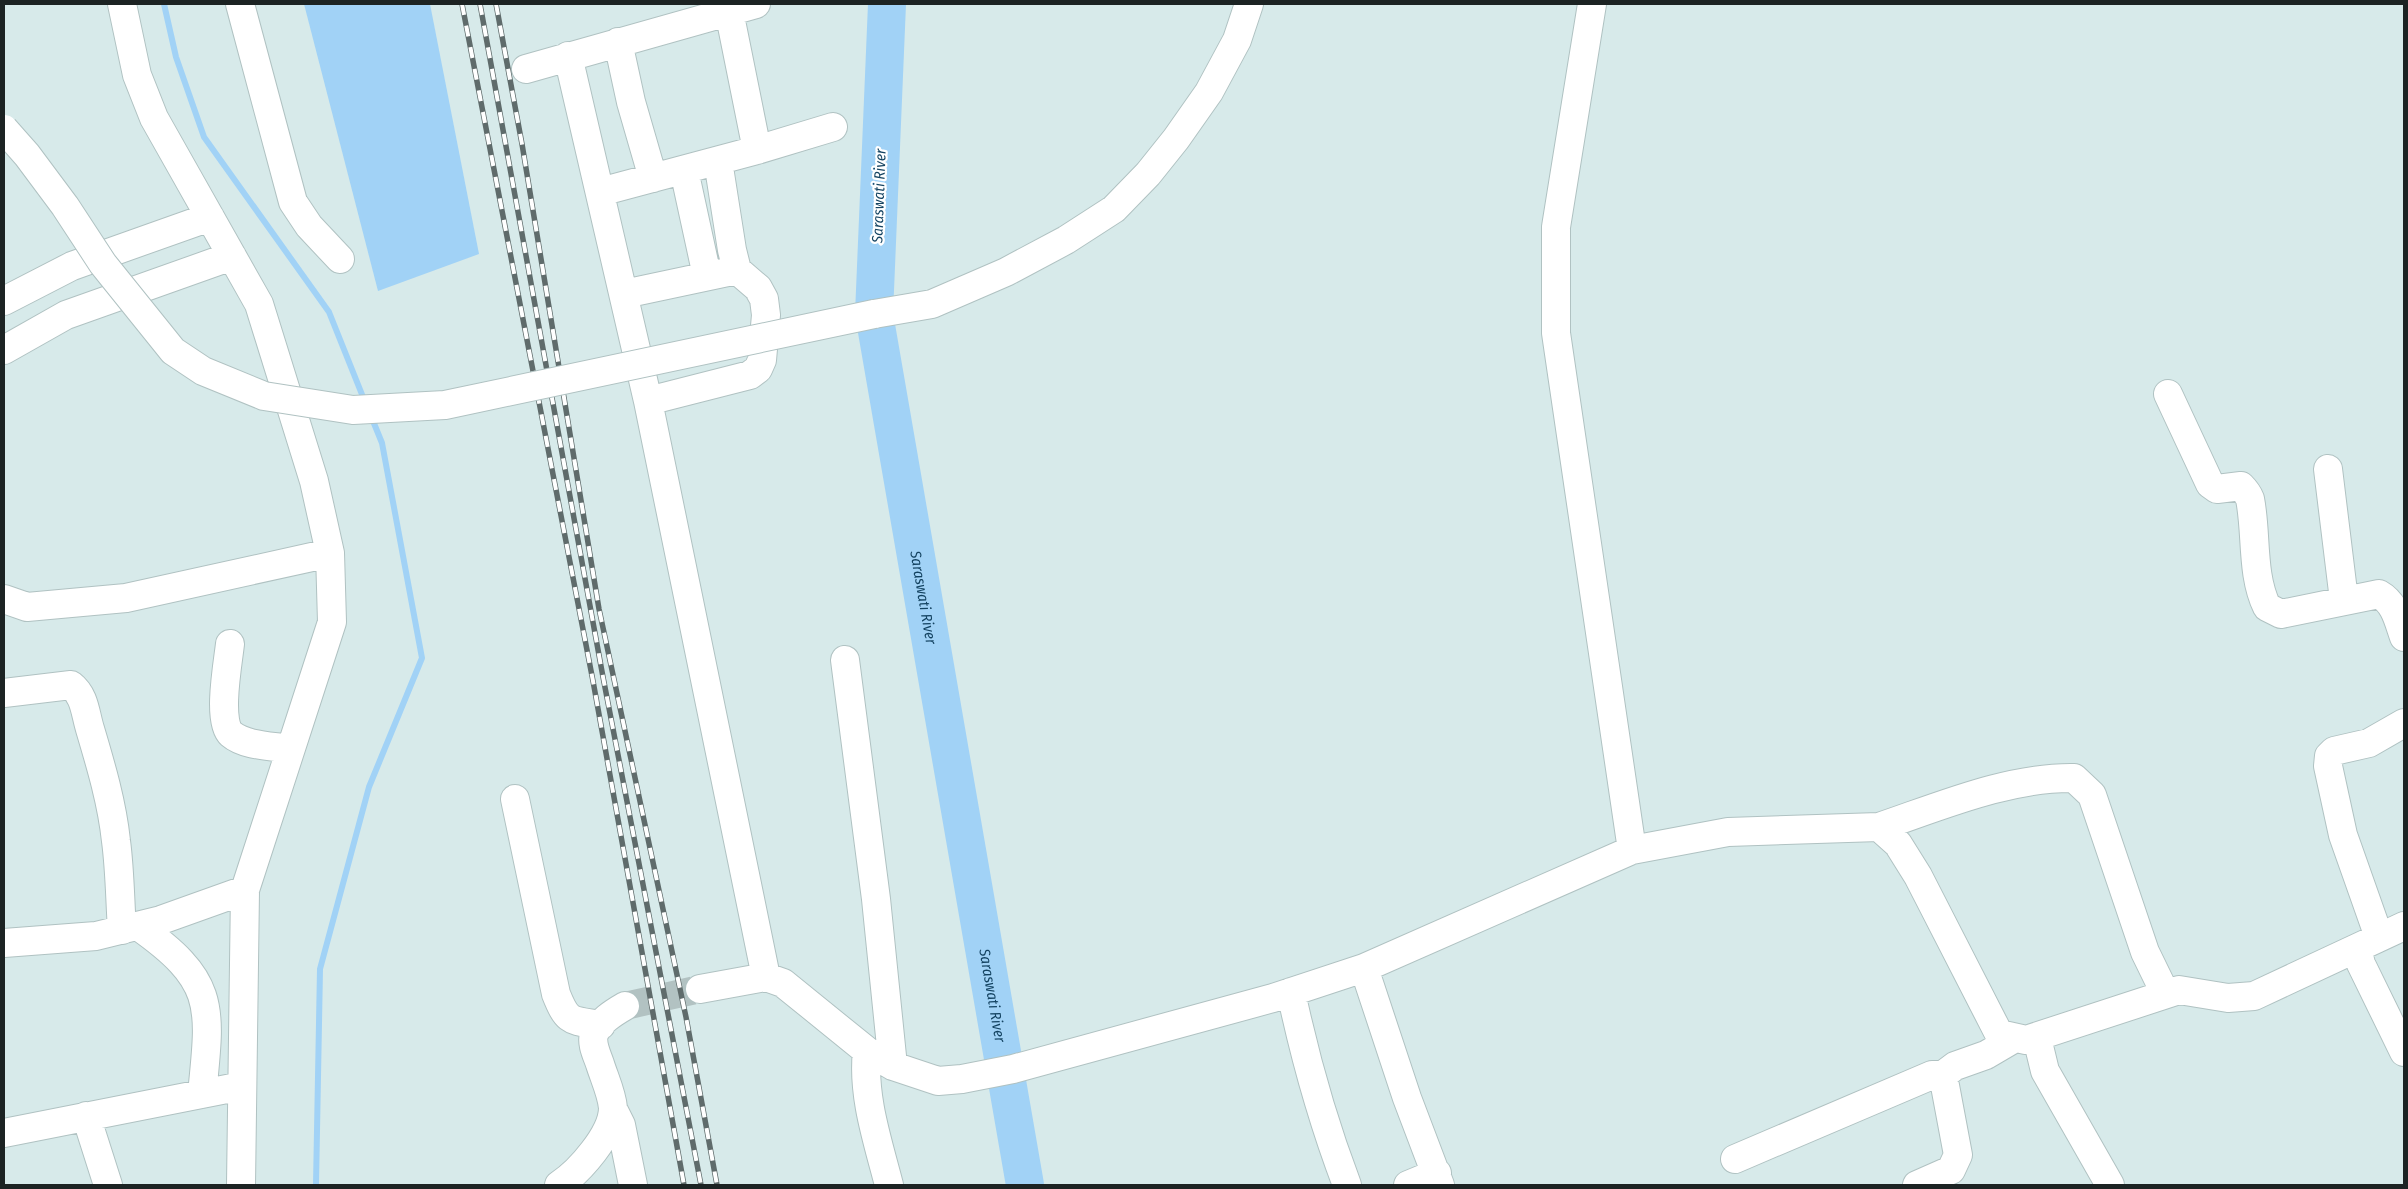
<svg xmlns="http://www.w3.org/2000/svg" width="2408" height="1189" font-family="'Fira Sans Condensed',sans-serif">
<rect width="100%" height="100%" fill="#d7eaea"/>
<!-- water -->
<path fill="#a1d2f6" d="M304,4h126l49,250 -101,37z"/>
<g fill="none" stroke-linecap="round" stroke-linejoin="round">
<!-- stream -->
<path stroke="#a1d2f6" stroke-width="6" d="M164,4l12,53 28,80 125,175 36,90
M316,1185l4,-216 49,-182 53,-129 -40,-215 -11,-27"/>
<!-- river -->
<path stroke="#a1d2f6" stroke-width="38" id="s1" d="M887,4l-13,310 151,871"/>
<!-- minor-tunnel -->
<path stroke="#b2c2c2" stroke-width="28" stroke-dasharray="28 14" stroke-linecap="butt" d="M625,1006l75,-17"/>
<defs>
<path id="minor" d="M122,4l15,71 17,43 105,186 55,177 16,72 2,69 -87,268 -4,295
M240,4l53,198 16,24 31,33
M1592,4l-36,223v106l76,517
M729,11l28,139
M618,42l13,60 22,76
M568,56l80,345 118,576
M526,69l230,-65
M684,170l23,106
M600,192l157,-42 76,-23
M624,294l113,-24
M4,301l68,-35 138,-49
M874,314l58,-10 74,-32 60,-32 48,-31 34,-35 28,-35 33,-47 28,-52 12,-36
M4,350l62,-35 166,-59
M2168,394l42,90 7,5 24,-3c4,4 7,8 9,13 7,35 1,75 17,108l14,7 98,-20c16,9 19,26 25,43
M648,401l102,-26 8,-6 4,-9 4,-45 -2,-16 -6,-11 -21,-18 -5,-20 -14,-89
M2328,469l16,131
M4,599l23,8 99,-9 204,-45
M230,644c-2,18 -13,78 1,90 14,12 42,12 59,15
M845,660l31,239 17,167
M4,693l67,-8c14,11 14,28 19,44 11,37 22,74 26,112 4,30 4,60 6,89
M515,799l41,195c12,30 15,26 45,31
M1879,827c62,-21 129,-50 195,-49l18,17 53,157 20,41
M138,926c78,55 73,79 64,168
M2379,937l-36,-102 -15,-69 1,-10 5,-5 35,-8 35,-20
M4,943l92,-7 65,-16 84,-30
M2357,948l4,16 43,88
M1364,968l43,130 33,87
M700,989l66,-12 17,6 84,68 26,15 45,15 24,-2 51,-10 260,-71 91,-30 268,-118 96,-18 151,-5 19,17 20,32 81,158 27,6 153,-50 49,8 26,-2 150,-70
M1291,992c14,66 32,130 56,193
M2037,1038l8,33 65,114
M867,1051c-5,45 11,91 22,134
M613,1109l8,16 12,60
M86,1116l22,69
M4,1133l238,-47
M1735,1159l197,-84h11
M559,1185c20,-13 54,-51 54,-77 -1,-14 -9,-31 -13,-44 -3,-9 -9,-20 -6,-30 6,-13 19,-21 31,-28
M1408,1185l29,-12
M1917,1185l34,-15 7,-15 -15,-80 12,-9 31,-11 29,-17"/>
</defs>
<!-- minor casing -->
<use href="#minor" stroke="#b0c2c2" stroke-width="30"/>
<!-- minor -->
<use href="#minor" stroke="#fff" stroke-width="28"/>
<defs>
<path id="rail" d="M462,4l131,677 91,504
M480,4l123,673 98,508
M496,4l26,140 77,465 87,408 31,168"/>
</defs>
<!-- rail casing -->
<use href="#rail" stroke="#5f6b6b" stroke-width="5.5"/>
<!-- rail -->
<use href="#rail" stroke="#fff" stroke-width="4" stroke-dasharray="11" stroke-linecap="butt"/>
<defs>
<path id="minor-bridge" d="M4,129l23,26 38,51 38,58 70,87 30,20 61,25 89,14 92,-5 429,-91"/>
</defs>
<!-- minor-bridge casing -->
<use href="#minor-bridge" stroke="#b0c2c2" stroke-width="30" stroke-linecap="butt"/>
<!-- minor-bridge -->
<use href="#minor-bridge" stroke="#fff" stroke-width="28"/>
</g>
<g text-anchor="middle" stroke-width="4.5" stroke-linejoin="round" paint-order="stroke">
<!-- water labels -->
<g font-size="15" font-style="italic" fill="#144361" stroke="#fff">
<text transform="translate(879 196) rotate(-88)" y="5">Saraswati River</text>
<text dy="5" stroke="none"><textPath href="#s1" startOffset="598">Saraswati River</textPath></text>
<text dy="5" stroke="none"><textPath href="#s1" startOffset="1002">Saraswati River</textPath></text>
</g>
</g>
<!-- border -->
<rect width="2408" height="1189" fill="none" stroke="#1c2323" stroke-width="10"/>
</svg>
